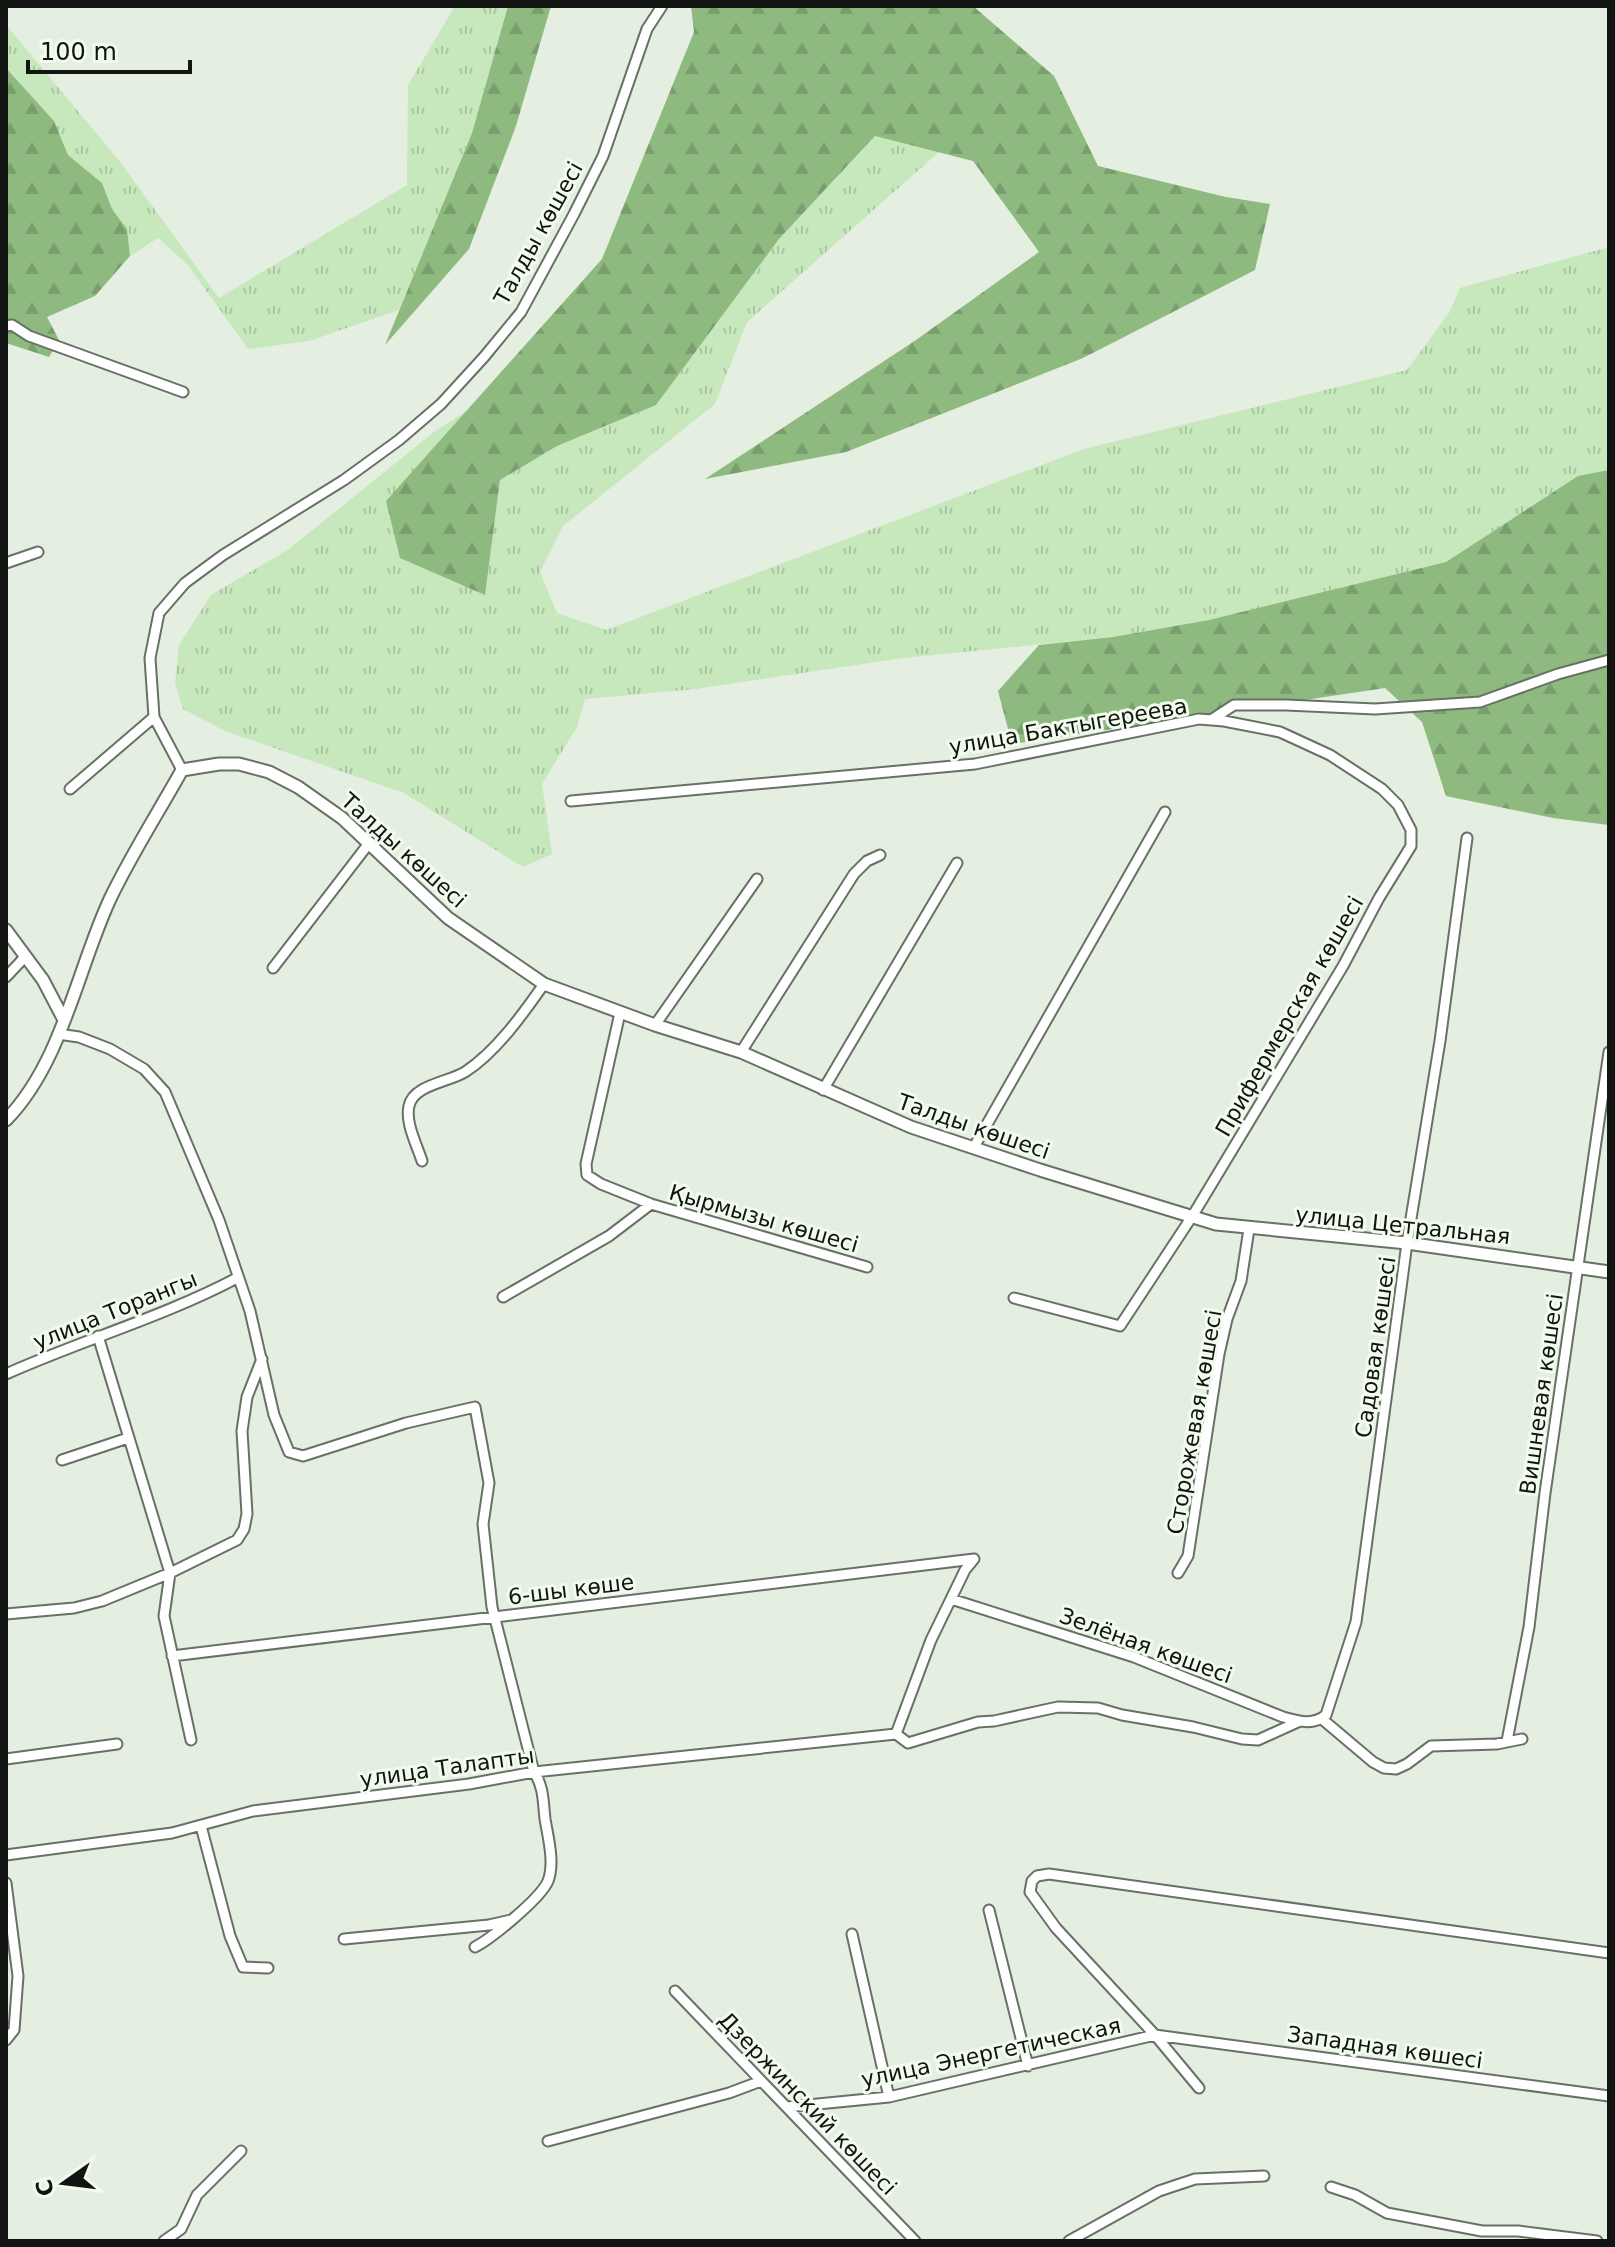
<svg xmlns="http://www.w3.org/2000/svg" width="1615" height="2247" font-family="'DejaVu Sans',sans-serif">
<defs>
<pattern id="grass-tufts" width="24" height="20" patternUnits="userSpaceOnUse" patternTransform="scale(2)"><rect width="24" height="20" fill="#c6e8bc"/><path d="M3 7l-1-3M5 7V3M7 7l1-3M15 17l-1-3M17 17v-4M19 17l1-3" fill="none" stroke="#a9c6a1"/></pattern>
<pattern id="forest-firs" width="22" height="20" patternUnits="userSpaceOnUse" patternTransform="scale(2)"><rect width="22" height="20" fill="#8eba80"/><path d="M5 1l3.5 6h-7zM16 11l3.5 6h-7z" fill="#799f6e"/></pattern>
</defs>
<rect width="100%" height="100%" fill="#e4eee1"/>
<!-- grass -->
<path fill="url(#grass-tufts)" d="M455,6h53l-36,127 -73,177 -90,31 -61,8 -61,-85 -29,-26 -28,18 -3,-27 -15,-20 -10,-26 -34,-28 -14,-34 -48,-53v-43l115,138 98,135 188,-113 1,-100z
M875,136l64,16 -192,170 -32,82 -152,122 -23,46 17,41 49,17 478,-181 323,-79 42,-57 11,-25 149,-41v223l-31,7 -132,85 -236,58 -97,17 -210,21 -207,31 -111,10 -8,28 -35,57 10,70 -29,13 -119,-74 -179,-62 -42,-22 -8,-26 4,-38 32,-50 78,-46 145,-117 35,-23 -83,93 99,92 15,-114 57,-34 99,-41 123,-166z"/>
<!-- forest -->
<path fill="url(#forest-firs)" d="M508,6h43l-35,120 -47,123 -84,96 87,-212z
M691,6h282l81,70 44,90 128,31 44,7 -15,66 -172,88 -237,94 -141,27 211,-139 123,-88 -66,-91 -98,-25 -96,103 -123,166 -99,41 -57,34 -15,115 -85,-37 -14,-57 216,-242 92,-227z
M6,68l48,53 14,34 34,28 10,26 15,20 3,27 -35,40 -48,21 12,23 -10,17 -43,-14z
M1609,470v355l-56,-7 -107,-22 -24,-74 -37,-34 -373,56 -14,-53 41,-46 74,-8 96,-17 237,-58 132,-86z"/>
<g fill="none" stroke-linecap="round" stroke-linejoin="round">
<defs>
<path id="minor" d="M6,326l6,-1 17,11 154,56
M6,563l32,-11
M1211,720l23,-15h52l89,4 105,-7 78,-28 51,-14
M182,770l-28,-53 -4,-59 9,-45 26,-30 38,-28 121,-75 55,-40 42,-36 43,-47 37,-45 53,-98 29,-58 44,-127 15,-23
M70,789l84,-72
M571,801l404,-37 224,-45 25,2 56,11 50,23 52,34 16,16 13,25v16l-32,52 -36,68 -150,249 -73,111 -106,-28
M273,968l97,-126
M6,977l18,-19
M620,1013l-34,151 1,11 14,9 50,20 216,63
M655,1025l102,-146
M58,1034l21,3 31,12 34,20 21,23 54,128 31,91 24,104 15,37 14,4 103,-33 69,-16 14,76 -6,41 9,83 42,165c10,15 9,30 11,47 3,18 10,44 3,62 -7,17 -56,57 -73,66
M741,1052l113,-178 13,-13 13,-6
M823,1090l134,-227
M974,1147l191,-335
M422,1161c-5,-16 -17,-38 -13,-55 4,-21 40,-24 56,-34 31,-20 58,-58 79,-88
M503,1297l106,-61 42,-32
M98,1336l72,237 67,-33 7,-11 3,-15 -5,-83 5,-34 15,-38
M6,1374c76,-34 157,-57 231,-96
M62,1460l66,-22
M1178,1573l10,-17 31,-202 8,-35 14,-38 8,-52
M951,1599l183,58 149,60c15,4 30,9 43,-2l30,-93 51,-379 33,-202 27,-203
M6,1614l68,-6 28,-7 68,-28 -6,43 27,124
M172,1656l802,-97
M1322,1719l51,43 11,6 12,1 11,-5 24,-18 66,-2 25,-5
M896,1734l12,9 70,-21 16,-1 64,-14 40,1 24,7 71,12 49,12 16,1 42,-19
M896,1734l35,-94 34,-70 9,-11
M1507,1741l22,-114 16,-134 64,-441
M6,1759l111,-15
M201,1826l29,110 13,31 25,1
M6,1855l166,-22 81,-22 216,-27 65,-12 362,-38
M6,1883l12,93 -4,54 -8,10
M989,1910l39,156
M852,1934l37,163
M344,1939l145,-14 22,-5
M675,1991l240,250
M1199,2088l-44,-53 -99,-107 -26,-36 2,-11 5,-5 12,-2 560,79
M787,2107l102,-10 266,-62 454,61
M548,2141l181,-48 32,-12
M1331,2187l24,8 32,18 95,18h36l79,10
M164,2241l17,-12 16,-34 44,-44
M1069,2241l90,-50 36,-12 69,-3"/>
<path id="tertiary" d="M6,930l37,50 21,40
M6,1120c56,-57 71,-150 104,-221 21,-44 48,-86 72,-129l37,-6h20l30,8 29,15 44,31 106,100 96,66 111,41 86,27 170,75 129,43 176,54 191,19 202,29"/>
</defs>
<!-- minor casing -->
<use href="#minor" stroke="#687165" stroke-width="13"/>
<!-- tertiary casing -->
<use href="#tertiary" stroke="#687165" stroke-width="15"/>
<!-- minor -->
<use href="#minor" stroke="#fff" stroke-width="9"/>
<!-- tertiary -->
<use href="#tertiary" stroke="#fff" stroke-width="11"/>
</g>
<g text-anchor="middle" stroke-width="6" stroke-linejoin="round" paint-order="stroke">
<!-- street labels -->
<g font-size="22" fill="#111410" stroke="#f1fbee">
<text transform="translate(538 233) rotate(-61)" y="8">Талды көшесі</text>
<text transform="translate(1068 726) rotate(-10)" y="8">улица Бактыгереева</text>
<text transform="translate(404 850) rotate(42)" y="8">Талды көшесі</text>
<text transform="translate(1289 1016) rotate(-60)" y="8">Прифермерская көшесі</text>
<text transform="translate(974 1126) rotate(19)" y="8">Талды көшесі</text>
<text transform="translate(764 1218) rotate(16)" y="8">Қырмызы көшесі</text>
<text transform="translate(1403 1225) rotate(6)" y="8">улица Цетральная</text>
<text transform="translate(115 1310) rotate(-22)" y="8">улица Торангы</text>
<text transform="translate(1375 1347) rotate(-82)" y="8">Садовая көшесі</text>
<text transform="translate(1541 1394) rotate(-82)" y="8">Вишневая көшесі</text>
<text transform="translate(1194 1422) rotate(-80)" y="8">Сторожевая көшесі</text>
<text transform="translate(571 1589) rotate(-7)" y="8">6-шы көше</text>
<text transform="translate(1146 1645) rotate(20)" y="8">Зелёная көшесі</text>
<text transform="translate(447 1767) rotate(-8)" y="8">улица Талапты</text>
<text transform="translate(1385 2047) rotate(8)" y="8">Западная көшесі</text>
<text transform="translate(991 2052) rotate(-12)" y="8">улица Энергетическая</text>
<text transform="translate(808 2103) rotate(46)" y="8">Дзержинский көшесі</text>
</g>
</g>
<!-- border -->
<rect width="1615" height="2247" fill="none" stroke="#111410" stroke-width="16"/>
<!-- north arrow -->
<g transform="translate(64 2183) rotate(256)" stroke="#f1fbee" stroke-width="6" paint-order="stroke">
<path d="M0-6L14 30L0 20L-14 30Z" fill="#111410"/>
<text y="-12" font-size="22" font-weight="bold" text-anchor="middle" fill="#111410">С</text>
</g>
<!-- scale -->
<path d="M28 60v12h162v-12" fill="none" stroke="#111410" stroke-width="4"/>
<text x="40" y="60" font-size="24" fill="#111410" stroke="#f1fbee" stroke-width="6" paint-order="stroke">100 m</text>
</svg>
